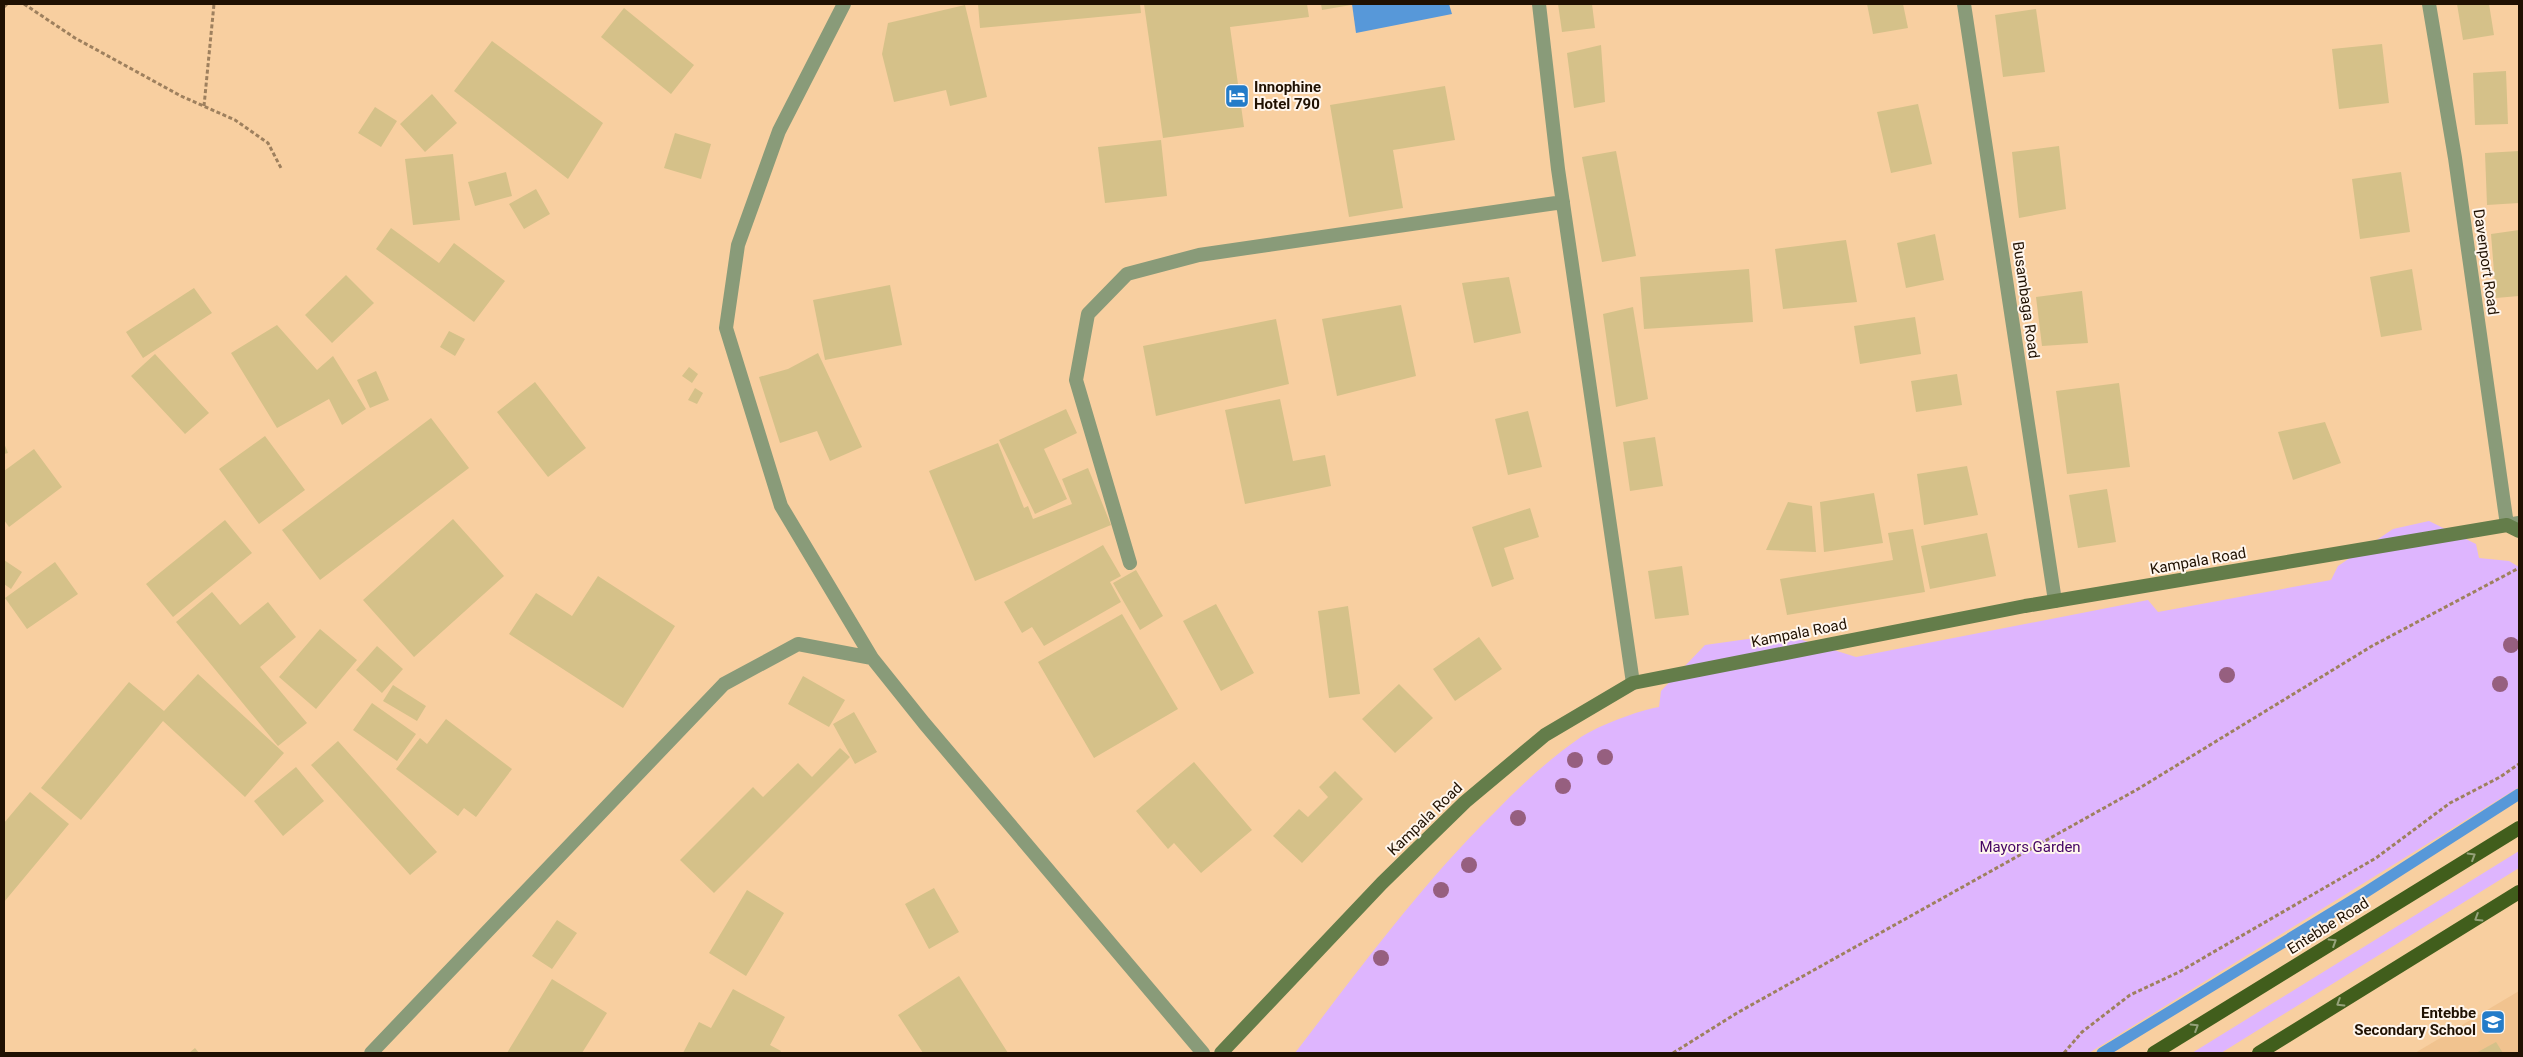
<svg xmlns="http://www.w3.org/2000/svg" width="2523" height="1057" font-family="Roboto,sans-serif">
<rect width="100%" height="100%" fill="#f8cfa0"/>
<!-- built -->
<path fill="#f1c38f" d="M2519,991v62h-104z"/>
<!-- green -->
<path fill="#deb5fe" d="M2429,521l47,23 3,14 30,3 10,6v220l-430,266h-794c63,-82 124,-166 198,-239 27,-28 56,-55 88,-77 17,-11 58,-27 78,-30l2,-16 44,-46 78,-11 73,23 292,-57 10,12 173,-32 7,-14 55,-37z
M2519,851v17l-298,185h-29z"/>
<!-- water -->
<path fill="#5798d9" d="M1352,4h97l3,10 -96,19z"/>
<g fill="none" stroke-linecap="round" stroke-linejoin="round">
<!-- stream -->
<path stroke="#5798d9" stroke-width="11" d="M2102,1053l264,-161 153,-98"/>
</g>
<!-- building -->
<path fill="#d5c189" d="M978,4h162l1,9 -161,15z
M1144,4h163l2,13 -79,10 14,100 -81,11z
M1321,4h30v1l-29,5z
M1558,4h34l3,24 -33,4z
M1867,4h36l5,24 -35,6z
M2457,4h32l5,31 -31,5z
M965,5l22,92 -37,9 -4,-16 -52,12 -12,-48 6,-31z
M624,8l70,57 -23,29 -70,-57z
M2036,9l9,63 -42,5 -8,-62z
M492,41l111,82 -35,56 -114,-88z
M2382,44l7,59 -50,6 -7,-60z
M1601,45l4,57 -31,6 -7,-55z
M2506,71l2,53 -33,1 -2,-52z
M1445,86l10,54 -62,10 10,58 -54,9 -19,-112z
M432,94l25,29 -32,29 -25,-28z
M1918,104l14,60 -41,9 -14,-61z
M375,107l22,14 -16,26 -23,-14z
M675,133l36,11 -10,35 -37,-11z
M1161,140l6,56 -62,7 -7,-56z
M2059,146l7,63 -47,9 -7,-66z
M1616,151l20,105 -34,6 -20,-105z
M2519,151v52l-32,2 -2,-52z
M453,154l7,66 -47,5 -8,-66z
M506,172l6,24 -37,10 -7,-24z
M2401,172l9,60 -50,7 -8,-60z
M536,189l14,25 -26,15 -15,-25z
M391,228l48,35 15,-20 51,38 -31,41 -98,-73z
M2519,230v66l-23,2 -5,-64z
M1935,234l9,46 -38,8 -9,-45z
M1846,240l11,62 -74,7 -8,-60z
M1749,269l4,53 -109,7 -4,-52z
M2412,269l10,61 -41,7 -11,-60z
M346,275l28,28 -42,40 -27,-28z
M1509,277l12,56 -47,10 -12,-60z
M890,285l12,60 -77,15 -12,-60z
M194,288l18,25 -69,45 -17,-26z
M2082,291l6,52 -46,3 -6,-49z
M1401,305l15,71 -79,20 -15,-77z
M1633,307l15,92 -32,8 -13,-93z
M1915,317l6,37 -61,10 -6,-38z
M1276,319l13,65 -133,32 -13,-70z
M277,325l40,45 16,-14 33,53 -24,16 -13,-26 -52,29 -46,-75z
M449,331l16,8 -10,17 -15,-9z
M818,353l44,94 -32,14 -13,-30 -37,12 -21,-66 29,-8z
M155,354l54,59 -24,21 -54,-58z
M689,367l9,7 -6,9 -10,-7z
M376,371l13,29 -19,8 -13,-28z
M1957,374l5,31 -46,7 -5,-31z
M535,382l51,66 -38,29 -51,-65z
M2119,383l11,84 -63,7 -11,-83z
M695,388l8,5 -6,11 -9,-4z
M1280,399l13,62 32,-6 6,31 -86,18 -20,-94z
M1066,409l11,24 -33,16 23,50 -32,15 -36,-74z
M1528,411l14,56 -34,8 -13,-56z
M431,418l38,50 -149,112 -38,-50z
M2325,422l16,41 -48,17 -15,-48z
M265,436l40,54 -46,34 -40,-55z
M1655,437l8,49 -33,5 -7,-49z
M4,443l4,10 -4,1z
M998,443l26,65 4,-2 5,13 39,-15 -10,-25 26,-11 23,57 -136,56 -46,-110z
M34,449l28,38 -53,40 -5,-7v-49z
M1967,466l11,49 -54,10 -7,-51z
M2107,489l9,53 -38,6 -9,-53z
M1874,493l9,50 -59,9 -4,-50z
M1788,502l24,4 4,46 -50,-2z
M1530,508l9,29 -35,11 10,31 -22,8 -20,-60z
M453,519l51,57 -90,81 -51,-57z
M225,520l27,33 -79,64 -27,-33z
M1913,529l12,63 -138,23 -7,-36 113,-19 -5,-27z
M1987,533l9,43 -66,13 -9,-43z
M1103,545l18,31 -11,6 11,20 -77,44 -12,-19 -10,6 -18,-31z
M4,560l18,12 -11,17 -7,-5z
M55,562l23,32 -51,35 -22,-31z
M1682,566l7,49 -34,4 -7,-48z
M1136,570l27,46 -23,14 -27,-47z
M598,576l77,50 -52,82 -114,-74 27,-41 36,23z
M212,592l28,33 28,-23 28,35 -36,30 47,56 -29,23 -102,-124z
M1216,604l38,69 -33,18 -38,-70z
M1348,606l12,88 -31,4 -11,-87z
M1122,614l56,95 -84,49 -56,-96z
M320,629l37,31 -41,49 -37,-32z
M1479,637l23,32 -47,32 -22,-32z
M377,646l26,23 -21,24 -26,-23z
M198,674l86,79 -39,44 -82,-76 -82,99 -40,-32 88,-106 35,29z
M803,676l42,24 -16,27 -41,-23z
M1399,684l34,34 -38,35 -33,-34z
M393,685l33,21 -9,15 -34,-20z
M372,703l44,31 -19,27 -44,-31z
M854,712l23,40 -22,12 -22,-40z
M446,719l66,50 -36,48 -12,-9 -6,8 -62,-47 24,-31 7,6z
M338,741l99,111 -27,23 -99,-110z
M840,748l10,9 -136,136 -34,-33 73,-73 10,10 35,-34 14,14z
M1194,762l58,68 -51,43 -27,-30 -6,6 -32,-38z
M296,767l28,34 -41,35 -29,-35z
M1335,771l28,28 -61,64 -29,-27 26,-27 9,8 20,-20 -9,-10z
M30,792l39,32 -65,78v-79z
M934,888l25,44 -30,17 -24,-45z
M747,890l37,23 -38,63 -37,-23z
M557,920l20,13 -25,36 -20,-13z
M959,976l49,77h-85l-25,-38z
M552,979l55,34 -25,40h-75z
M733,989l52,28 -15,28 11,6 -1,2h-97l16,-31 12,6z
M2496,1042l7,11h-27z
M195,1048l4,5h-10z"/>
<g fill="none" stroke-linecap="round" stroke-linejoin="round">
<!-- path -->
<path stroke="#9e805e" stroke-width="3" stroke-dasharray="4 2.5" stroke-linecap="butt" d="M24,4l51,34 106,58 54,24 33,23 13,25
M4,7l3,-3
M204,106l10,-102
M1673,1053l64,-40 401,-224 234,-143 147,-78
M2064,1053l18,-21 48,-37 49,-23 197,-114 74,-55 50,-26 19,-13"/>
<!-- minor -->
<path stroke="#899b79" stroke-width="14" d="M844,4l-65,127 -41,114 -12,83 55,178 91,152 52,65 279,330
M1539,4l19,165 75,514
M1964,4l91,597
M2429,4l26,154 52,367 12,-2
M1130,563l-54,-183 12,-66 39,-40 72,-19 364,-53
M371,1053l353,-369 74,-40 74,14"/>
<!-- secondary -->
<path stroke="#647d4a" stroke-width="14" d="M1221,1053l161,-170 83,-81 80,-67 88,-52 392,-77 482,-81 12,6"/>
<!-- trunk -->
<path stroke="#415e1c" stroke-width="14" d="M2154,1053l365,-225
M2259,1053l260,-161"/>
</g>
<!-- trees -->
<g fill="#965f7f">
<circle cx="2511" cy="645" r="8"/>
<circle cx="2227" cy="675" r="8"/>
<circle cx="2500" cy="684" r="8"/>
<circle cx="1605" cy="757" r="8"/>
<circle cx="1575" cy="760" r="8"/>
<circle cx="1563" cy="786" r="8"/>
<circle cx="1518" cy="818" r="8"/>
<circle cx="1469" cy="865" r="8"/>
<circle cx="1441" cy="890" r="8"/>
<circle cx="1381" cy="958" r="8"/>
</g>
<!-- one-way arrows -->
<defs><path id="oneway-chevron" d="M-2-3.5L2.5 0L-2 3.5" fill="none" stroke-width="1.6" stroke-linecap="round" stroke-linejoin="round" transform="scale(1.25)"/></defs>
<g stroke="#96a27a">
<use href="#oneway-chevron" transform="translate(2472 856) rotate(-31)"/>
<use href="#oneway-chevron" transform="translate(2478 918) rotate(148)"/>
<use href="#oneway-chevron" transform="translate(2333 942) rotate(-32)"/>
<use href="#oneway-chevron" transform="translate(2340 1003) rotate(148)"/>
<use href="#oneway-chevron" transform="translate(2195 1027) rotate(-32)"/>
</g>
<!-- icons -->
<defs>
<symbol id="hotel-square" viewBox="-11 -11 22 22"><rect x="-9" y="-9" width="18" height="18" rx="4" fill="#247cc9" stroke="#fff6ed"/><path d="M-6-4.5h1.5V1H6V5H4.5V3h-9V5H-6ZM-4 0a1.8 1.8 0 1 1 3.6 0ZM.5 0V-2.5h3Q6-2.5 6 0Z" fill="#fff"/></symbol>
<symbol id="school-square" viewBox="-11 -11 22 22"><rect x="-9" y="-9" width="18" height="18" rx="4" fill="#247cc9" stroke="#fff6ed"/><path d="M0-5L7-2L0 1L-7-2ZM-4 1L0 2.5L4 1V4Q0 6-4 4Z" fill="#fff"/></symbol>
</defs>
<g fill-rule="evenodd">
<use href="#hotel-square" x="1223" y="82" width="28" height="28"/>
<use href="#school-square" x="2479" y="1008" width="28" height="28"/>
</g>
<g text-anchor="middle" stroke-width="4" stroke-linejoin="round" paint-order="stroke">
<!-- poi labels -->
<g font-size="15" font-weight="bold" fill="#201102" stroke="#fff6ed" text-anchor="start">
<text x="1254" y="92">Innophine<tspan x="1254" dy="17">Hotel 790</tspan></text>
<text x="2476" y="1018" text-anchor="end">Entebbe<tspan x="2476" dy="17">Secondary School</tspan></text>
</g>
<!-- street labels -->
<g font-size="15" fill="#201102" stroke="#fff6ed">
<text transform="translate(2486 262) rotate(82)" y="5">Davenport Road</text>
<text transform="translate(2026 300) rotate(82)" y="5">Busambaga Road</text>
<text transform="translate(2198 561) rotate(-10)" y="5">Kampala Road</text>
<text transform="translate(1799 633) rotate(-11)" y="5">Kampala Road</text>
<text transform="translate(1425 819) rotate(-44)" y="5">Kampala Road</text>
<text transform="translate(2328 926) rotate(-32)" y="5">Entebbe Road</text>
</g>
<!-- park labels -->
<g font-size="15" fill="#450464" stroke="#fff6ed">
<text x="2030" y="852">Mayors Garden</text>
</g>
</g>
<!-- border -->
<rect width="2523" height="1057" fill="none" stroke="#201102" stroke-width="10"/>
</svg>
